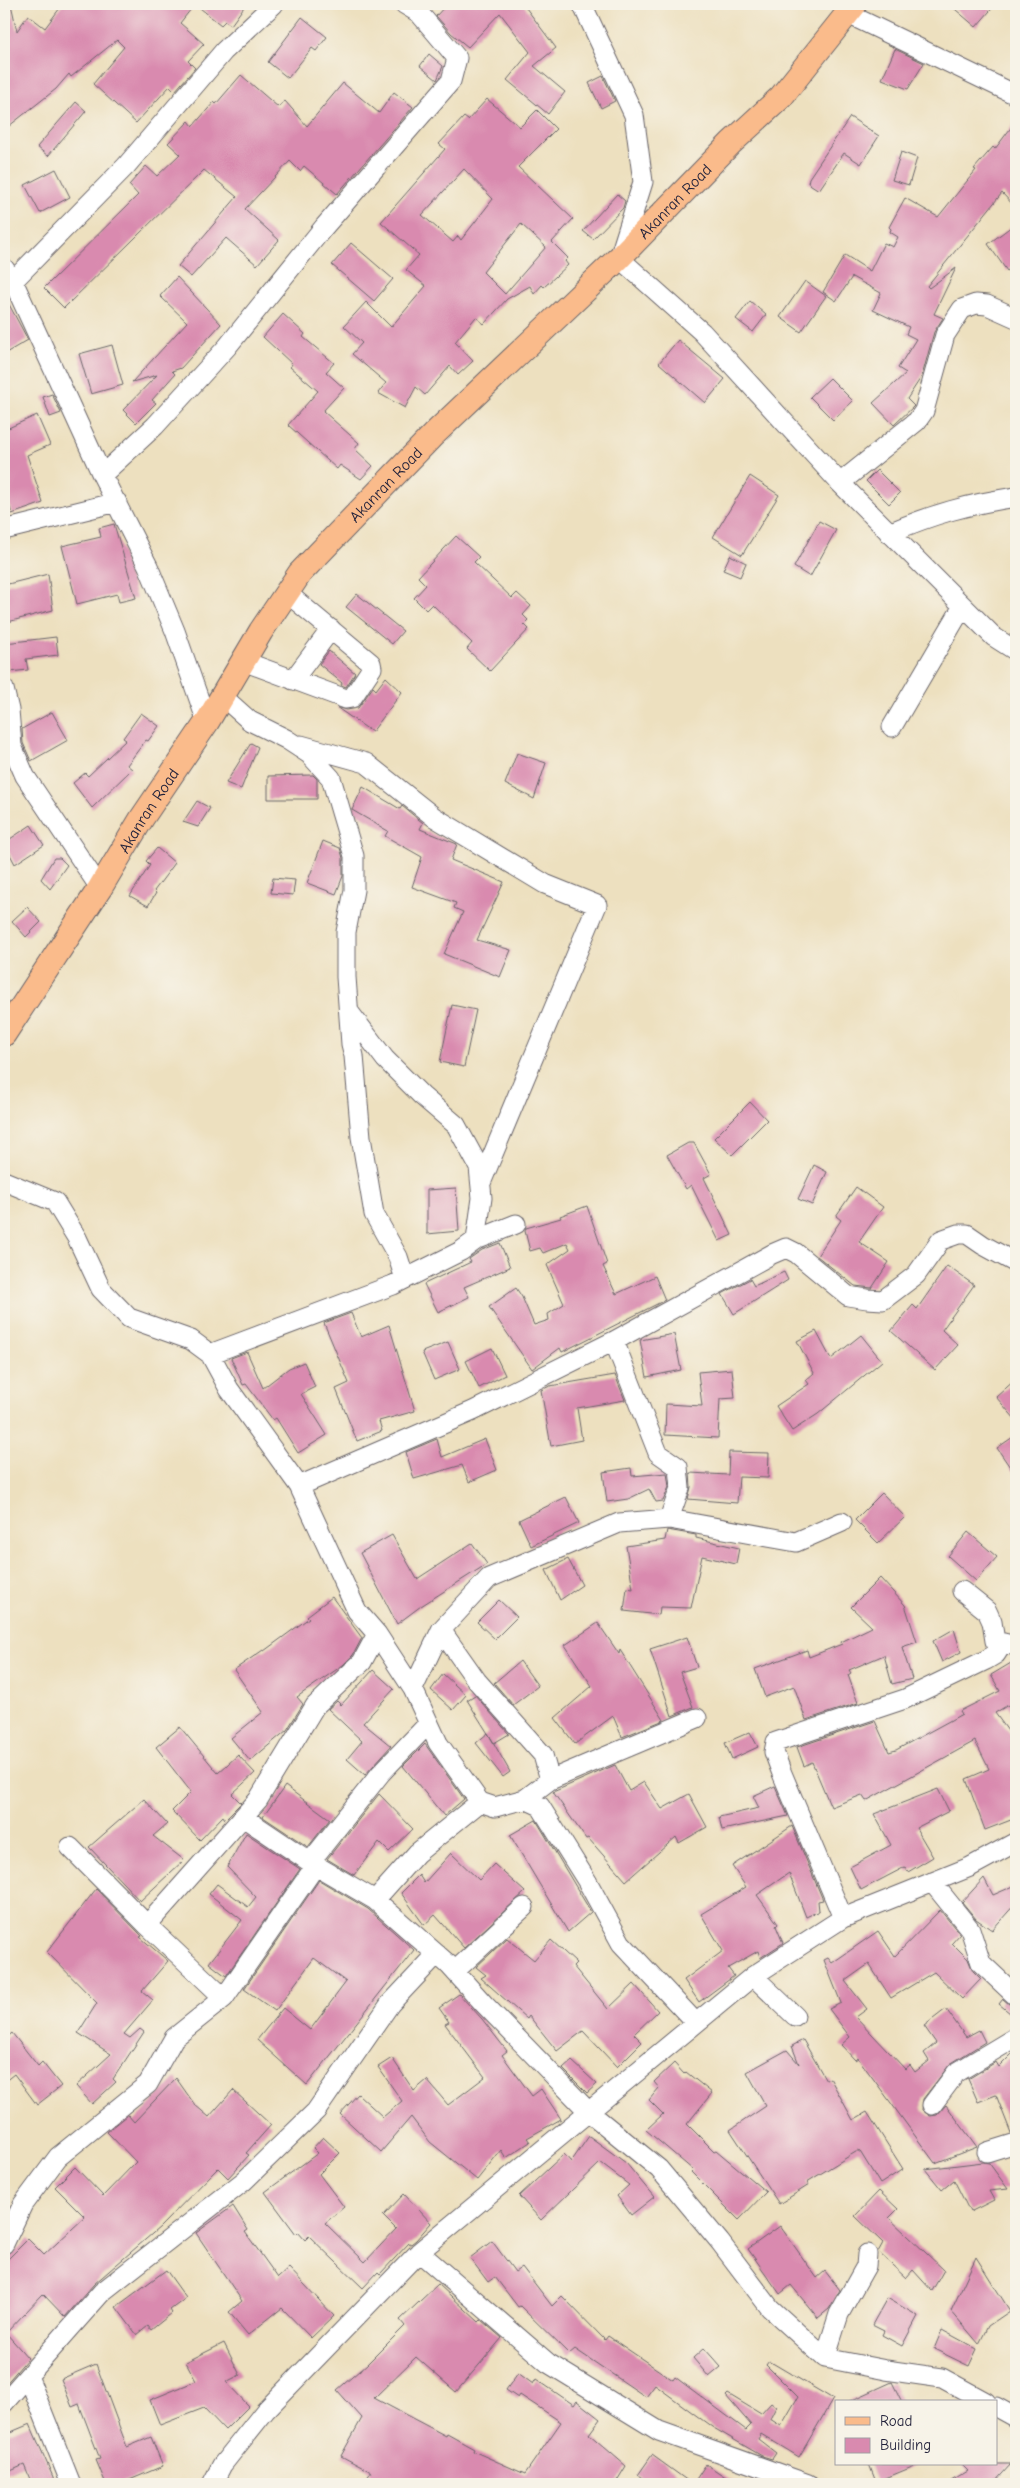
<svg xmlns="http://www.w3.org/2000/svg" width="1020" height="2488" font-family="'Comic Neue',sans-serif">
<rect width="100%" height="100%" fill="#f7f3e8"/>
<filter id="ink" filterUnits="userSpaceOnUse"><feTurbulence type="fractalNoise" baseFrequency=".02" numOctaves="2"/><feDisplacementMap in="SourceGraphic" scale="10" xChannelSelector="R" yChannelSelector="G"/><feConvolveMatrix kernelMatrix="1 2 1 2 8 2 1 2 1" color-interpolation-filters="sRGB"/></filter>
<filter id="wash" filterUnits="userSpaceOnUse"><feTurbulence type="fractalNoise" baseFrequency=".0096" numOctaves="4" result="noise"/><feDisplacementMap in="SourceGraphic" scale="20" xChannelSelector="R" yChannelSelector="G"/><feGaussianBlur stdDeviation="1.12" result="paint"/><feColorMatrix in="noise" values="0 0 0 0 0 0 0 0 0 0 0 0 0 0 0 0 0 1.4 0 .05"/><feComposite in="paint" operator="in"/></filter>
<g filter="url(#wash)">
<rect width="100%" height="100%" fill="#ede0bf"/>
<g id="blocks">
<!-- building -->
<path fill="#d98aaf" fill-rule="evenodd" d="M4,4h7l6,27 11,-16 17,13 18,-24h183l-15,21 -6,-4 -4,4 -26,-21 -15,19 24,21 -16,17 7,7 -20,23 -5,-5 -34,37 -43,-39 31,-37 -7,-7 -46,37 -2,-3 -13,15 -52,41z
M447,4h76l33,44 -22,18 31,26 -17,22 -41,-34 23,-28 -30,-39 -32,34 -17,-14 -15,-17z
M949,4h47l-20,23z
M302,17l25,20 -11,14 -4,-3 -24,30 -20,-16z
M895,49l29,14 -16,26 -26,-10z
M429,54l14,12 -6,14 -17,-14z
M241,75l37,32 7,-6 22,25 36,-43 36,30 15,-21 19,15 -76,87 -33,-28 -4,5 -10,-10 -45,48 34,31 -22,25 -31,-27 -35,39 -13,-11 59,-69 -33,-27 -140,138 -20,-20 94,-93 -9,-10 17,-19 11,10 23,-22 -12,-11 21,-22 4,5 21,-24 2,2z
M603,76l12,25 -14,7 -12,-25z
M487,99l33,28 17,-17 19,19 -38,38 55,52 -21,23 16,16 -3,3 3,4 -24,22 -2,-2 -8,9 -4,-8 -23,13 -23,25 -8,-7 -21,25 18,19 -15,14 -8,-9 -25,29 -9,-8 -11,21 -27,-15 8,-10 -34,-29 10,-11 -18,-17 22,-24 25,25 35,-41 -20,-16 13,-15 -38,-33 64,-73 -6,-5 25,-27 4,3zM464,169l29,30 -32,41 -3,-4 -5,6 -31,-27zM521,224l25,23 -41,47 -22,-22z
M76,102l10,9 -38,45 -11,-9z
M850,117l29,19 -18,28 -17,-11 -25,37 -11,-7 1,-5z
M1016,121v87l-14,-15 -75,93 2,2 27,-20 -22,46 9,4 -9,14 -12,44 -15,23 7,7 -20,19 -21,-22 33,-30 -8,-5 18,-29 -10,-5 3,-7 -36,-17 8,-17 -29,-16 -16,24 -13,-9 22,-37 25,16 14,-28 9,4 5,-10 -8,-5 1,-3 -2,-2 16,-29 33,19 38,-47 -2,-1 19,-22 2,2z
M901,152l16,6 -8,27 -17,-5z
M56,169l14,28 -30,16 -15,-28z
M617,194l8,7 -2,7 -30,31 -10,-8z
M1016,223v41l-9,7 -19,-27z
M351,243l42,36 -19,22 -42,-36z
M177,277l44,47 -40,44 -9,3 3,3 -23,26 4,3 -20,20 -13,-13 34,-35 -25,7 55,-60 -27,-26z
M805,281l21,15 -25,36 -21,-15z
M4,295l24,45 -24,14z
M750,301l16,14 -13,17 -17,-13z
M283,314l22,20 -2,3 31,26 -8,9 18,16 -21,23 36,32 -4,6 18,17 -12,13 -21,-14 -3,4 -49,-44 30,-34 -28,-24 2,-3 -29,-27z
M678,340l47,39 -20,24 -46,-40z
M112,345l11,40 -32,9 -12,-40z
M830,378l23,23 -20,19 -23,-23z
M52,394l9,19 -11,4 -7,-20z
M37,415l13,30 -23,10 16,48 -31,11 -8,-25v-59z
M877,470l23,23 -11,11 -23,-23z
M750,476l29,19 -37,60 -29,-18z
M819,521l17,9 -26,47 -16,-10z
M114,524l22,74 -17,4 -2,-8 -40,10 -15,-58 39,-9 -2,-9z
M456,536l23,21 -5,5 38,36 5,-5 14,13 -8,9 5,5 -4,4 5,5 -39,42 -23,-22 5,-6 -40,-39 -6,6 -12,-12 12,-13 -8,-8z
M730,555l16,8 -6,14 -17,-7z
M48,574l5,36 -49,13v-38z
M357,594l46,37 -11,13 -46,-37z
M56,637l2,18 -32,4 2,11 -19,2 -4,-29z
M329,651l26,22 -9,14 -5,-2 1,-2 -23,-19z
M386,677l16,15 -30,40 -36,-25 11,3 11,-2 15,-21 3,3z
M52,712l16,28 -37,21 -8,-18 -1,-14z
M141,713l18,13 -11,15 -2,-1 -19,25 5,4 -40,39 -19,-25 12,-10 3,3 38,-36 -3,-2z
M251,743l7,4 -17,42 -15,-6z
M517,753l29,10 -12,36 -29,-15z
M313,775l4,4v20h-49v-23z
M363,787l37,22 2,-3 21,17 -3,6 37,15 -6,16 53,22 -27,58 34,10 -11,27 -56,-23 19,-42 -9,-4 2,-5 -44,-16 10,-30 -37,-21 3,-5 -36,-21z
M197,801l13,7 -12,19 -15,-5z
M31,825l13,20 -29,19 -11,-21z
M323,841l17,7 3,10v18l-7,18 -29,-11z
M157,848l18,15 -21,28 2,2 -8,13 -18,-10 20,-31 -4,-4z
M54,858h6l7,7 -17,24 -9,-10z
M273,878l22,2 -2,15 -22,-2z
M27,907l14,15 -15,15 -14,-16z
M452,1005l24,5 -12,57 -24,-5z
M750,1102l17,18 -35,35 -18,-17z
M688,1143h6l17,31 -7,4 28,57 -13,6 -28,-56 -5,4 -19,-34z
M814,1165l13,7 -15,33 -14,-6z
M856,1187l27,20 -24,35 30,20 -17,26 -17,-2 -38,-30 24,-36 -5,-4z
M456,1188l3,43 -32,3v-44z
M587,1206l20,58 -4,2 13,28 39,-18 10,24 -103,52 -2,-4 -28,21 -43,-62 27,-19 6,9 12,28 15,-5 -1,-6 16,-10 -17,-39 23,-16 -3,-6 -24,10 -3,-5 -10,3 -5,-20 1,-3 35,-10 -1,-2z
M500,1243l10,24 -46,20 5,10 -31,15 -14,-28 47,-22 -2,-3 13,-9z
M947,1266l27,19 -32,45 16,15 -23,25 -44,-39 22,-26 4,4z
M784,1272l4,8 -54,34 -12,-20 28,-15 4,7z
M351,1313l10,24 28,-12 26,86 -36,10 3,10 -25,10 -21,-52 13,-6 -25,-60z
M816,1331l15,28 30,-24 21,26 -64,53 -26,17 -16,-25 33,-22 -3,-4 8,-7 -17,-32z
M674,1334l7,36 -34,7 -7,-37z
M448,1342l12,27 -26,11 -12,-28z
M492,1348l13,27 -26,13 -13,-27z
M247,1352l16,36 26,-20 15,-6 11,25 -14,7 26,41 -29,18 -22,-35 -3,2 -27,-36 -3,1 -12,-27z
M732,1369l3,29 -15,1 -2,39 -53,-3 1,-31 36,2 -4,-34z
M615,1375l10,25 -48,8 5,32 -31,6 -10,-56 9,-4z
M1016,1379v41l-20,-23z
M1016,1435v41l-19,-28z
M437,1439l5,18 43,-18 12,31 -28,12 -7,-17 -48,14 -8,-27z
M729,1452l40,1 -1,25 -29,-1 -2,26 -49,-4 3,-12 -1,-14 38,2z
M631,1468l1,8 35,-3 2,14 -6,14 -7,1 -7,-13 -21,10 -21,3 -4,-30z
M882,1493l23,24 -27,26 -23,-23z
M566,1497l13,26 -48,23 -12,-26z
M667,1530l29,5v3l43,10 -3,16 -34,-8 -11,52 -31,-1 -1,8 -35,-4 3,-23 6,1 -7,-43 39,-6z
M968,1532l29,25 -21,24 -28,-25z
M392,1535l25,44 55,-36 15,21 -66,42 -24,18 -37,-71z
M568,1559l14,26 -22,15 -14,-30z
M880,1578l25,27 12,37 -15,5 10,32 -20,5 -8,-29 -35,15 2,3 -3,2 10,28 -52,17 -12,-34 -29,11 -10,-28 52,-19 2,7 33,-13 -1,-2 31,-15 -21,-20z
M332,1597l30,41 -9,17 -10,10 -46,32 6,7 -16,26 -37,31 -19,-23 32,-26 -29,-42 29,-20 1,1 45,-33 -2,-2z
M499,1600l18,17 -22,22 -18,-17z
M598,1623l21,31 1,-4 44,70 -42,17 -9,-21 -38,28 -20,-26 37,-32 -27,-41z
M954,1629l7,23 -19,10 -9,-21z
M687,1637l10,30 -17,5 13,35 -21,9 -22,-67z
M1016,1660v59l-8,-14 -13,8 21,29v76l-31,12 -19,-51 23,-10 -14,-28 -109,60 -4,-6 -31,12 -19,-45 -8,4 -7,-19 78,-26 14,31 7,-2 66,-36 -2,-3 40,-20 -9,-16z
M520,1661l18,25 -25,19 -19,-22z
M373,1670l21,19 -31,34 28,23 -26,29 -18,-16 15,-18 -34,-32 9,-8 4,4z
M443,1674l23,21 -13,15 -22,-20z
M475,1695l34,39 -15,9 -27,-43z
M180,1727l38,46 20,-18 17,18 -23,21 9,9 -16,16 -2,-3 -23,24 -28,-29 19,-19 -35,-45z
M750,1732l8,15 -26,12 -7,-16z
M488,1733l22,39 -7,5 -27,-34z
M425,1744l39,55 -20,17 -41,-50z
M615,1765l14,26 15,-9 18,27 27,-15 18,33 -28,16 -3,-6 -50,44 -38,-43 -2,1 -33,-47z
M285,1786l45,33 -22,28 -45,-30z
M775,1786l13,30 -66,14 -3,-13 40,-9 -6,-12z
M938,1789l11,22 -33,17 17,29 -25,15 -3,-5 -44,23 -11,-23 41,-22 -17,-31z
M379,1794l34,35 -24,23 -10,-10 -25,33 -27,-16z
M144,1799l23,25 -14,12 31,24 -44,41 -51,-54z
M536,1820l55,92 -23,20 -58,-97z
M792,1826l31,74 -5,1 1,10 -13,6 -17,-44 -32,22 21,29 -2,2 7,17 -23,15 -2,-7 -30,17 6,8 -35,26 -15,-22 39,-29 -22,-37 45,-27 -14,-21z
M246,1833l54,36 -74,107 -17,-13 33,-43 -33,-26 8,-10 31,23 8,-10 -29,-30z
M451,1853l28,27 15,-16 31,28 -61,56 -29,-33 -11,10 -23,-32 18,-18 5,8z
M984,1878l9,17 23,-10v18l-24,27 -16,-11 -14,-17z
M319,1880l49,29 46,41 -107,135 -50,-45 26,-32 27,22 36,-48 -32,-24 -39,53 -31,-22z
M96,1889l46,47 -2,1 28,24 -26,30 11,9 -29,34 6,4 10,-9 4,3 -31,47 3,3 -24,22 -16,-18 35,-32 -33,-21 19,-30 -50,-51z
M940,1910l20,24 -8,9 16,16 5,12 8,8 -19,20 -28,-27 -43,26 -22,-34 -24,17 22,28 -11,8 49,52 5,-4 5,7 14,-11 -5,-8 12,-10 -12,-17 22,-17 20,28 13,-7 6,12 -35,22 -27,35 -1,11 8,6 7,-1 9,-10 31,42 -42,16 -77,-105 -3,2 -14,-15 9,-8 -21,-28 12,-6 -17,-43 4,-2 4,5 46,-32 17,25z
M507,1938l27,22 17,-20 25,23 -3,3 35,43 26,-25 24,27 -24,23 8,8 -25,25 -34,-36 -26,20 -28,-35 -2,3 -46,-41 5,-3 -10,-8z
M459,1994l23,25 25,32 -5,4 30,41 9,-7 20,30 -34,19 3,4 -24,16 -5,-8 -24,30 -47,-38 -19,-25 -30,35 -41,-38 18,-20 25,23 19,-16 -24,-34 14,-9 22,33 13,-11 21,25 37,-28 -40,-53 4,-2 -10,-14z
M1003,1999l6,5 7,3v11l-17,-14z
M12,2033l26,33 4,-4 19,24 -24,19 -23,-31 -10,8v-42z
M803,2040l23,40 4,-2 23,42 14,-8 36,57 -23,15 -21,-34 -52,32 2,3 -30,19 -49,-74 36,-24 -19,-34 40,-22 12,14 -7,-18z
M1016,2050v82l-5,1 -15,-38 -18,7 -10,-23 28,-17 3,5z
M572,2061l25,23 -10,9 -24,-24z
M674,2063l10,11 2,-2 26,21 -25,31 27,27 2,-1 50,42 -27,28 -48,-48 2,-2 -47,-40 17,-16 -14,-14 10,-12 -5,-6z
M176,2078l19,27 14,12 24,-27 38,35 -25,28 3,2 -21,23 -10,-10 -58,59 -66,57 -29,33 -22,-23 -37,39 22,25 -24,28v-123l24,-24 16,16 41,-38 -30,-30 20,-20 28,29 33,-34 -29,-30 21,-17 6,7z
M589,2136l37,27 28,34 -23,18 -14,-19 12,-11 -29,-22 -59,57 -22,-24 45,-42 7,8z
M323,2137l17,16 -21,21 25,33 -19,16 40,39 31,-33 -13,-13 21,-22 27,29 -15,17 -5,4 -2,-1 -29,31 -2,-2 -15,16 -54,-52 -4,4 -7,-8 -2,2 -31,-42 53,-39 -5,-5z
M983,2162l6,1 19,26 -19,2 5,9 -24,12 -16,-32 -12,10 -17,-21z
M879,2191l19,18 -9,9 55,52 -12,21 -19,-21 -7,8 -28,-26 5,-9 -28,-27z
M233,2206l15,24 -3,2 33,46 11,-10 45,48 -23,22 -29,-30 -34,27 -19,-23 13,-11 -46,-68z
M780,2226l37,52 8,-7 15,19 -11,19 -11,9 -27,-33 -11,9 -32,-45z
M492,2241l23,31 7,-5 30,39 10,-10 43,44 3,-4 65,44 2,-3 71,53 5,-5 -25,-29 2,-2 33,20 10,-11 5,4 -6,12 11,7 17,-29 -32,-32 3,-4 64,38 -34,58 -38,-23 -3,5 18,14 -4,6 -10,-3 -50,-29 -57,-42 -9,12 -71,-48 -6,5 -49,-48 -2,1 -23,-30 -7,5 -18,-24z
M976,2257l34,54 -22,15 -9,18 -28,-33z
M166,2270l20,28 -16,12 2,3 -21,17 -3,-4 -11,9 -21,-28z
M438,2284l41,38 2,-2 21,18 -46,54 -40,-35 -42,41 72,38 1,-2 27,15 -1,2 52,23 36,-52 -41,-27 -2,3 -12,-8 12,-17 15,11 3,-5 38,26 3,-4 23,18 -11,15 37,32 -11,18h-252l8,-12 -30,-16 21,-38 -25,-28 30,-26 38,-38 -5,-6z
M887,2298l31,18 -16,30 -20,-11 2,-4 -12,-6z
M942,2330l35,19 -8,17 -35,-17z
M224,2343l16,32 -14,7 23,24 -24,24 -21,-22 -44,17 -10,-25 46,-19 -10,-19z
M704,2348l17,19 -12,10 -16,-19z
M96,2364l31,83 24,-10 12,29 -43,18h-14l-10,-24 4,-1 -21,-55 -7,3 -11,-28z
M892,2382l10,20h-54z
M30,2424l26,60h-24l-8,-19 -20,9v-39z
M652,2455l40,29h-42l-12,-9z
M706,2464l30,20h-43z
M869,2464h48v1l-41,17z
M961,2464h50l-18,20h-47l22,-13z"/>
</g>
</g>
<g filter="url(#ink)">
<use href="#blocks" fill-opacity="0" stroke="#696469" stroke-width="1"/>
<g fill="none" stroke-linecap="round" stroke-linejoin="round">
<defs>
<path id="minor" d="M582,4l52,111 9,67 -24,76 83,74 138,151 154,154 22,14
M848,14l168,81
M4,268l9,13 89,194 46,91 27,65 32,91
M13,281l113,-115 98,-115 50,-47
M102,475l53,-49 72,-79 97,-120 127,-146 6,-23 -38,-45 -15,-9
M840,483l77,-62 7,-10 21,-76 17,-26 14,-5 11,1 29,13
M4,530l113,-28
M889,533c44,-19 80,-29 127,-36
M243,661l103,38 6,-1 20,-30 -1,-5 -84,-70
M293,680l38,-51
M4,689l5,21 3,36 13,30 75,112
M222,696l28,25 36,18 23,15 22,24 23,78v34l-8,42v45l5,67 3,12 7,81 13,77 24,43 7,22
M892,727l71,-121
M301,745l65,18 68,54 111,67 52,21 -116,278
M350,1013l35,46 37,37 34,29 23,42 3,31 -6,42
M4,1181l51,21 22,36 24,51 28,29 62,22 19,14 19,35 70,97 58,125 20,23 36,55 25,54 42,59 15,5 30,-8 15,7 47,75 34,62 75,80
M614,1341l44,112 20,14 2,21 -11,31
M210,1354l183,-69 68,-34 15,-11 40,-16
M299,1486l174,-75 141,-70 158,-87 14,-6 10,5 52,43 19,3 16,1 33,-25 25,-35 17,-6h9l16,11 33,18
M962,1591l25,20 5,11 3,19 21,5
M441,1630l36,51 66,74 7,25 -25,19
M413,1689l28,-59 48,-52 130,-55 50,-4 127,23 46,-20
M550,1780l147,-62
M246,1815l3,6 61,41 65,38 73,64 36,40 105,108 70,57 61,73 50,66 55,50 61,12 56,8 44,24
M70,1847l77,78 77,73
M310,1862l71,-89 48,-50
M932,1882l38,47 11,34 35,33
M375,1900l42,-47 63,-51
M843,1918l-62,-147 -7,-19 2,-10 129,-43 81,-39 10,-6 7,-11
M147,1925l111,-125 57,-94 47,-44 15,-28
M455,1971l69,-64
M753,1976l42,40
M932,2105l24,-32 60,-36
M987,2152l29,-9
M4,2244l19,-40 35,-47 90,-73 26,-46 50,-40 92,-133
M419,2252l129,111 111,68 149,53
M825,2358l14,-44 27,-48 1,-12
M28,2376l43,108
M4,2403l98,-111 142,-111 72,-70 74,-107 47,-50
M996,2407l20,11
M212,2484l10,-19 43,-54 154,-159 334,-276 90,-58 127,-51 46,-25"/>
<g id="major">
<path id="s1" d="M4,1034l96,-146 42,-70 65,-96 54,-91 39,-58 133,-138 186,-177 112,-115 50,-46 74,-93"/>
</g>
</defs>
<!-- minor casing -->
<use href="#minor" stroke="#696469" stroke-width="21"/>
<!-- major casing -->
<use href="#major" stroke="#696469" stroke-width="26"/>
<!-- minor -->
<use href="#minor" stroke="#fff" stroke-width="19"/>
<!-- major -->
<use href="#major" stroke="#fabb8b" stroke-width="24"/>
</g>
</g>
<g text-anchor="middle" stroke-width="4" stroke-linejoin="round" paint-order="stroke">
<!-- street labels -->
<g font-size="16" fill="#22223b" stroke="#f7f3e8">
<text dy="6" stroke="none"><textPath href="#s1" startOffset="1076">Akanran Road</textPath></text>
<text dy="6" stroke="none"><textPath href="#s1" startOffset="671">Akanran Road</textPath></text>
<text dy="6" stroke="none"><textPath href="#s1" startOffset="266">Akanran Road</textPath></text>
</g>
</g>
<!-- margin -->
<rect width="1020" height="2488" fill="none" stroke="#f7f3e8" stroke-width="20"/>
<!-- legend -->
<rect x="835" y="2400" width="162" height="65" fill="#f7f3e8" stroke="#a29fa3"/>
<rect x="845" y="2417" width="25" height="8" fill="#fabb8b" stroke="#a29fa3"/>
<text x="880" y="2426" font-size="15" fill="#22223b">Road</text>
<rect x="845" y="2438" width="25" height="15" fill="#d98aaf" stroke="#a29fa3"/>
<text x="880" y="2450" font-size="15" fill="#22223b">Building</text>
</svg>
